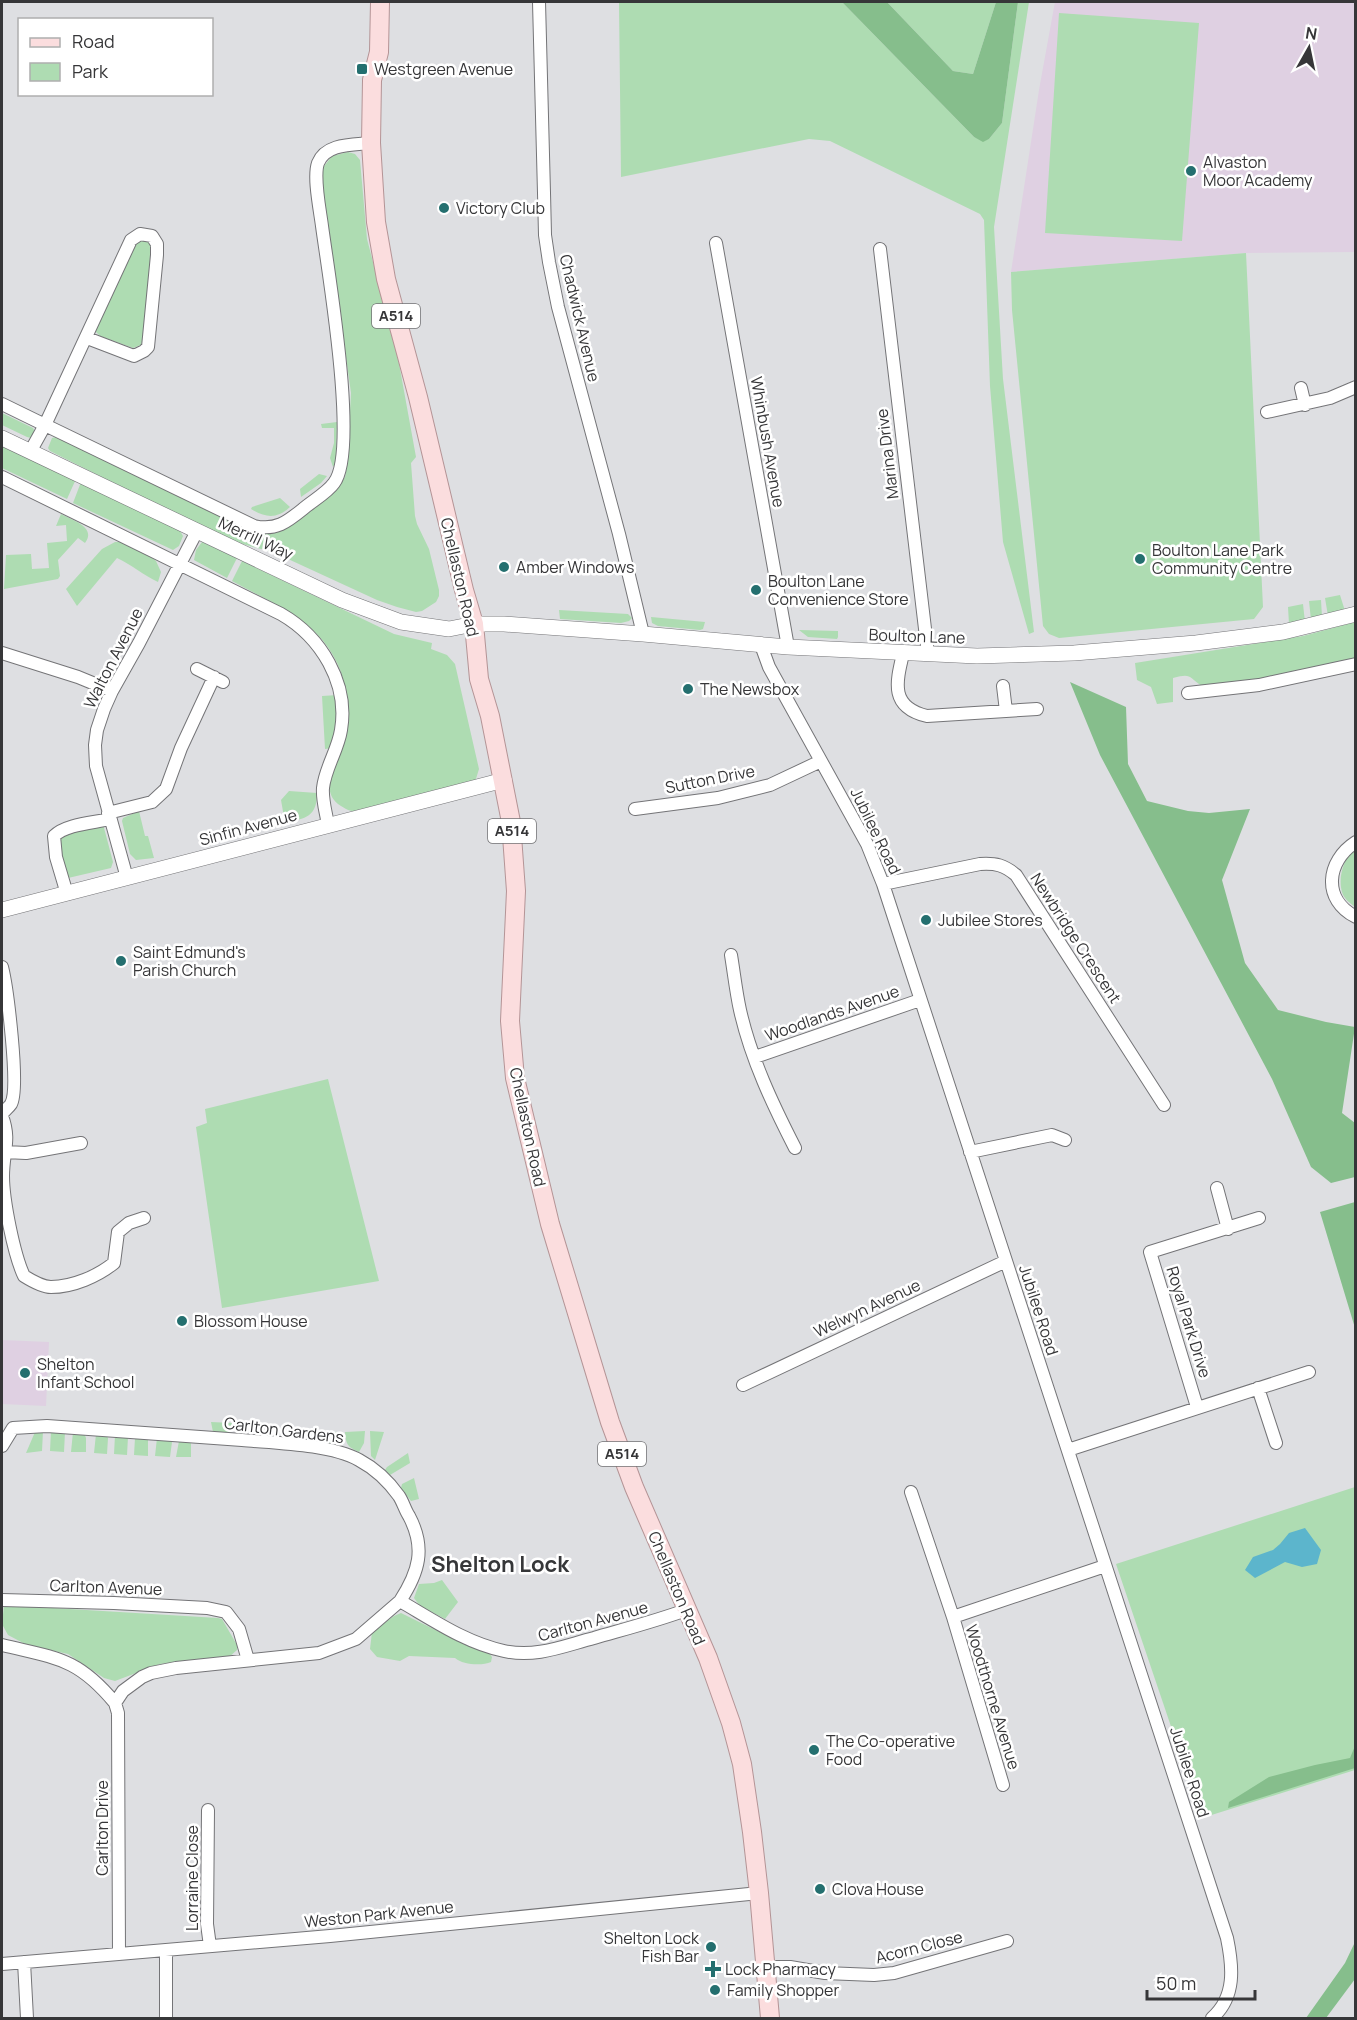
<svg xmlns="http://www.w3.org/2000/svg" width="1357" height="2020" font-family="Manrope,sans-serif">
<rect width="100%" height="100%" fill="#dedfe2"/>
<!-- education -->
<path fill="#dfd0e2" d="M1055,2h300v250l-109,1 -235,19 28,-182z
M2,1340l47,2 -3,64 -44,-2z"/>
<!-- green -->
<path fill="#aedcb2" d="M619,2h223l132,135 9,4 6,-2 13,-16 16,-121h11l-35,225 9,152 31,253 -5,2 -26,-92 -13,-156 -6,-166 -4,-6 -150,-73 -21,-2 -188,38z
M887,2h109l-23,72 -20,-3z
M1059,13l140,10 -17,218 -137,-8z
M348,152l7,2 5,6 7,79 31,119 18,99 -5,6 4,53 2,8 12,25 10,41v6l-3,6 -14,9 -6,1 -19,-5 -20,-7 -102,-47 -50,-14 -175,-88 -2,-3 4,-10 4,-1 203,98c34,-2 57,-31 81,-51l5,-7 2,-11 4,-73 -28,-201 -2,-22 11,-14z
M141,239l8,1c7,14 -4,79 -6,98l-2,7 -8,3 -33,-12 -4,-4v-6l40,-83z
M1246,253l17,354 -9,12 -195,19 -10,-4 -6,-8 -31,-316 -1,-38z
M2,413l31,15 2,4 -4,6 -4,-1 -25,-12z
M337,422l-1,40 -3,5 -3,-9 4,-15v-15h-12l-1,-4z
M2,444l74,35 -9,20 -65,-31z
M319,474l8,2 -6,7 -20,14 -1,-8z
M81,482l99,49 3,5 -4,10 -6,4 -100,-47z
M280,498l10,9c-13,12 -24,11 -39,2l1,-2z
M61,514c11,6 36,13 24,29l-7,-5 -20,22 2,16 -2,3 -54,10 2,-34 25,-1 1,15 17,-1 -2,-25 20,-2 -1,-16 -10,1z
M115,542h5l31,15 5,4 5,11 -3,10c-15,-7 -26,-17 -41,-24l-40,48 -11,-17 36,-40z
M202,542l35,16 -10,20 -33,-18 2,-10z
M242,561l152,73 38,9 -1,6 16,6 8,9 24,105 -4,13 -116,30c-8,0 -14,-3 -21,-8 -21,-17 3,-45 7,-64 4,-17 5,-33 1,-50 -13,-64 -63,-81 -114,-109z
M1340,595l5,16 -17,5 -3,-18z
M1321,600l1,17 -11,3 -2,-19z
M1303,604l2,18 -16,2 -1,-17z
M559,610l69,4 4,4 -3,3 -8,2 -61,-4z
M651,617l54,5 -2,7 -3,1 -42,-4 -6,-3z
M1355,622v36l-102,22 -51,6c-14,-9 -10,-13 -29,-8v24l-16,2 -6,-17 -14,-7 -2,-17 168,-27z
M799,630l39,1v6l-1,2 -29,-2z
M884,632h33l-8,10 -22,-1z
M338,695l-5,53 -8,1 -3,-53z
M289,791l28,2c0,24 -11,25 -32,30l-4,-23z
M139,811l6,25h3l6,22 -18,2 -6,-6 -8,-33 1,-3z
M103,824l10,38 -2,6 -43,10 -10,-37 6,-8z
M1355,850v57c-5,-4 -11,-8 -13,-15 -4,-14 1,-34 13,-42z
M328,1079l51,202 -157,27 -26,-181 11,-4 -2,-14z
M211,1422l21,1 -1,8 -2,2 -16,-1z
M43,1431l-1,20 -16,2 9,-21z
M51,1431l14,1 -1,20 -14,-1z
M316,1431l21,1 -1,9 -4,3 -14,-2 -3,-2z
M365,1431l-1,12 -5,9c-11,-5 -13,-7 -14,-20z
M370,1431l14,1 -9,28 -4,-4z
M73,1432l11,1 2,5v14h-15z
M96,1434h9l3,4 -1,16 -13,-1z
M115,1435l13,2 -1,18 -13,-1z
M135,1438h13v18l-14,-1z
M157,1438h12l3,4 -2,15 -15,-1z
M179,1441h11l1,3v13h-15z
M408,1453l2,10 -20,12 -5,-5 2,-3z
M414,1478l5,21 -8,2 -10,-13 1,-4z
M1355,1487v283l-153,48 -86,-254z
M442,1580l16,22 -13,17 -25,-13 -6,-8 5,-14 15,-1z
M4,1605l214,13 4,1 15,26v5l-8,7 -69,7 -45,17 -11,-3 -36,-24 -41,-9 -19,-10 -6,-11z
M401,1613l65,32 23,8 3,4 -1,5c-9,4 -28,3 -36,-4l-46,-2 -9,5 -23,-4 -7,-8 2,-17 22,-16z"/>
<!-- forest -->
<path fill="#86be8c" d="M842,2h45l66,69 20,3 23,-72h22l-16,121 -13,16 -6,3 -9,-5z
M1070,682l56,25 2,57 19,37 41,10 21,2 41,-4 -28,71 23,83 33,47 48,12 29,5 -13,86 13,10v54l-24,6 -20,-16 -39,-88 -172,-324z
M1355,1202h1l-1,126 -35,-116z
M1355,1746v22l-127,40 1,-6 40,-25 46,-12 35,-7z
M1355,1942v37l-29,39h-20l39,-55z"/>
<!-- water -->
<path fill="#5cb5cc" d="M1305,1528l16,22 -4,14 -15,3 -17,-5 -30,16 -10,-8 8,-13 20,-7 7,-6 9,-11z"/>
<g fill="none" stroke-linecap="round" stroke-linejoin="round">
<defs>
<path id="minor" d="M539,2l5,191 1,42 4,27 9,45 61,227 24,100
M716,243l72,404
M880,249l48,405
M87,338l47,18 10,-5 4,-4 9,-92v-11l-5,-8 -12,-2 -9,6 -86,185 209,101c22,5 33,-4 49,-17 9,-8 24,-16 31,-26 25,-32 -6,-212 -12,-257 -2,-16 -9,-49 -4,-63 8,-20 35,-18 53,-20
M1301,388l4,17
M2,404l43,21 -15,27
M1267,412l63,-14 26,-11
M2,477l279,137c40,23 68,69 60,116 -3,20 -16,38 -18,58 -1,12 3,24 5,37
M761,645l8,22 98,177 16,40 344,1054c6,29 9,59 -15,80
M2,653l76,24 34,14
M903,654c-7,29 -13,53 24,62l110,-7
M197,669l26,13
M1003,686l3,25
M1188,693l71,-8 97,-21
M635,809l83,-11 52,-13 51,-24
M108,813l44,-11 14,-13 15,-41 33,-71
M1356,842c-30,19 -34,58 0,75
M127,878l-31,-112 -1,-21 2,-15 7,-21 8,-18 27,-48 58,-112
M883,884l97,-20c16,-1 24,1 36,11l148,230
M67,894l-11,-37 -2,-21c12,-12 39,-13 56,-17
M731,955c3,18 5,37 9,55 11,49 33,95 55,138
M2,967c5,20 18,121 9,137 -2,3 -7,7 -9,10
M755,1057l165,-57
M2,1116c9,24 1,36 1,60 0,24 11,79 21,100 8,5 18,11 27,11 22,0 47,-11 63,-24l4,-31 11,-9 15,-5
M5,1152l21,1 55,-10
M970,1152l82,-17 13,5
M1217,1188l11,41
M743,1385l263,-124
M1258,1388l18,55
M1197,1407l-47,-155 109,-34
M2,1446l11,-18 34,-2c65,5 130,9 195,14 33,3 88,4 117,20 15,8 30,22 40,36 4,6 6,14 10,20 17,32 10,56 -9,85
M1068,1450l241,-78
M911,1492l42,125 50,168
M2,1600l112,3 93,5 19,4 13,17 9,31
M953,1617l152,-51
M2,1645c53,13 75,12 113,58l8,-12 19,-14 9,-4 25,-5 143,-15 37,-14 44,-38c33,19 66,42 104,50 32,7 59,-5 90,-13 31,-9 62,-17 92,-28
M115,1703l3,10 1,240
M208,1810l-1,114 3,22
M166,1950v68
M24,1962l3,56
M2,1964l328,-28 429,-43
M766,1967h24l35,6 49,2 20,-2 113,-32"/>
<path id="tertiary" d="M2,438l340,162 59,22 48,7 25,-5h30l139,10 145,13 189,9 97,-3 122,-10 87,-11 73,-18
M2,910l502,-130"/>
<path id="primary" d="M380,2l-1,50 -7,28 -1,63 5,79 10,57 32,118 46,193 10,34 5,55 11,37 21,106 5,69 -6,130 5,57 35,146 60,198 24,65 74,171 23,65 11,41 10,68 7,61 11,125"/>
</defs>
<!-- minor casing -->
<use href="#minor" stroke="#747477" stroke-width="14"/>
<!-- tertiary casing -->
<use href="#tertiary" stroke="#747477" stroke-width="16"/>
<!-- primary casing -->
<use href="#primary" stroke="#b49496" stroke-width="20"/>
<!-- minor -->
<use href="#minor" stroke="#fff" stroke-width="12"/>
<!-- tertiary -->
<use href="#tertiary" stroke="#fff" stroke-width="15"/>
<!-- primary -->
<use href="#primary" stroke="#fbddde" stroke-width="18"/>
</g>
<!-- markers -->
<g fill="#246f6f" stroke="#fff" stroke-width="2">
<rect x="356" y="63" width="12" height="12" rx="3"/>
<circle cx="1191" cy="171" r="6"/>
<circle cx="444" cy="208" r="6"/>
<circle cx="1140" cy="559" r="6"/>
<circle cx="504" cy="567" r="6"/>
<circle cx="756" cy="590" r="6"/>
<circle cx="688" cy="689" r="6"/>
<circle cx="926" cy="920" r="6"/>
<circle cx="121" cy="961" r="6"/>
<circle cx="182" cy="1321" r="6"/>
<circle cx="25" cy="1373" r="6"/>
<circle cx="814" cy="1750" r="6"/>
<circle cx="820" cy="1889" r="6"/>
<circle cx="711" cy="1947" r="6"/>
<path d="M710 1960h6v6h6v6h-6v6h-6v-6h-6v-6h6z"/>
<circle cx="715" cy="1990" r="6"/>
</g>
<g text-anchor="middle" stroke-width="5" stroke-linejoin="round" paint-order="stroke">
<!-- shield labels -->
<g fill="#fff" stroke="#727274" stroke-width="1.5">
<rect x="372" y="304" width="48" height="24" rx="4.5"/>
<rect x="488" y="819" width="48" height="24" rx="4.5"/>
<rect x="598" y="1442" width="48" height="24" rx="4.5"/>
</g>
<g font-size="15" font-weight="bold" fill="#363638">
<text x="396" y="321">A514</text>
<text x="512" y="836">A514</text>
<text x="622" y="1459">A514</text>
</g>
<!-- poi labels -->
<g font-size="16" fill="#363638" stroke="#fff" text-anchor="start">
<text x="374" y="75">Westgreen Avenue</text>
<text x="1203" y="168">Alvaston<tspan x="1203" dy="18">Moor Academy</tspan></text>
<text x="456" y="214">Victory Club</text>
<text x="1152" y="556">Boulton Lane Park<tspan x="1152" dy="18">Community Centre</tspan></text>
<text x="516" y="573">Amber Windows</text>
<text x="768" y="587">Boulton Lane<tspan x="768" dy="18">Convenience Store</tspan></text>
<text x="700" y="695">The Newsbox</text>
<text x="938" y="926">Jubilee Stores</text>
<text x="133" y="958">Saint Edmund's<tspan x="133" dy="18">Parish Church</tspan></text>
<text x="194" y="1327">Blossom House</text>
<text x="37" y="1370">Shelton<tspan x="37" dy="18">Infant School</tspan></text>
<text x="826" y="1747">The Co-operative<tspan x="826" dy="18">Food</tspan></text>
<text x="832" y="1895">Clova House</text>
<text x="699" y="1944" text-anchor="end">Shelton Lock<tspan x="699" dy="18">Fish Bar</tspan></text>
<text x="725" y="1975">Lock Pharmacy</text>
<text x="727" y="1996">Family Shopper</text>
</g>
<!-- street labels -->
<g font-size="16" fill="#363638" stroke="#fff">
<text transform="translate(580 318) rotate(77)" y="6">Chadwick Avenue</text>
<text transform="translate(768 442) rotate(80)" y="6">Whinbush Avenue</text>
<text transform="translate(887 454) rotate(-97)" y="6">Marina Drive</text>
<text transform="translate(256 538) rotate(25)" y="6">Merrill Way</text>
<text transform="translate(460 577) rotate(77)" y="6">Chellaston Road</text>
<text transform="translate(917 636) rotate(2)" y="6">Boulton Lane</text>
<text transform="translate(113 658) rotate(-63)" y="6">Walton Avenue</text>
<text transform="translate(710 779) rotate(-11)" y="6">Sutton Drive</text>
<text transform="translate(248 827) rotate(-15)" y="6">Sinfin Avenue</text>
<text transform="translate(876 831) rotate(64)" y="6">Jubilee Road</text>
<text transform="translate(1076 938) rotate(57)" y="6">Newbridge Crescent</text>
<text transform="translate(832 1013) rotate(-19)" y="6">Woodlands Avenue</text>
<text transform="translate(528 1127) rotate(78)" y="6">Chellaston Road</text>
<text transform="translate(867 1308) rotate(-25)" y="6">Welwyn Avenue</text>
<text transform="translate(1039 1310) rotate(72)" y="6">Jubilee Road</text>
<text transform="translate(1189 1322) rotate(73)" y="6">Royal Park Drive</text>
<text transform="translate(284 1430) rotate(7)" y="6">Carlton Gardens</text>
<text transform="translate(106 1587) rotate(2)" y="6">Carlton Avenue</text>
<text transform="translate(677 1588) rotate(67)" y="6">Chellaston Road</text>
<text transform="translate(593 1621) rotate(-15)" y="6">Carlton Avenue</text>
<text transform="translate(993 1697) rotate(73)" y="6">Woodthorne Avenue</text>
<text transform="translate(1190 1772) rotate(72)" y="6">Jubilee Road</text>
<text transform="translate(102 1828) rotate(-90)" y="6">Carlton Drive</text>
<text transform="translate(192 1878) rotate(-90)" y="6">Lorraine Close</text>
<text transform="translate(379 1914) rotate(-6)" y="6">Weston Park Avenue</text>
<text transform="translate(919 1947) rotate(-14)" y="6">Acorn Close</text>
</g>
<!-- district labels -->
<g font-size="22" font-weight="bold" fill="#363739" stroke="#fff">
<text x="500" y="1572">Shelton Lock</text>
</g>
</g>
<!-- border -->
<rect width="1357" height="2020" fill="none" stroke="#363638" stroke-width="6"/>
<!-- legend -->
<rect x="18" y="18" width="195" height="78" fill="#ffffff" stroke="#afafaf" stroke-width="1.5"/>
<rect x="30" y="38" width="30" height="9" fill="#fbddde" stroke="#afafaf" stroke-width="1.5"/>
<text x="72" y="48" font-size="18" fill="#363638">Road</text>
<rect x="30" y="63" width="30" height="18" fill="#aedcb2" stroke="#afafaf" stroke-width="1.5"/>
<text x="72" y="78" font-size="18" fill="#363638">Park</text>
<!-- north arrow -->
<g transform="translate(1309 48) rotate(9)" stroke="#ffffff" stroke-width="4.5" paint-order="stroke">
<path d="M0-4.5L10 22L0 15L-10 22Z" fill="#363638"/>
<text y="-9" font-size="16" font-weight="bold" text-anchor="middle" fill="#363638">N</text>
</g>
<!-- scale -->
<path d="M1147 1990v9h108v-9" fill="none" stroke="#363638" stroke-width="3"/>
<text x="1156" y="1990" font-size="18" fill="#363638" stroke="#ffffff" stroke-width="4.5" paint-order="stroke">50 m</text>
</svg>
